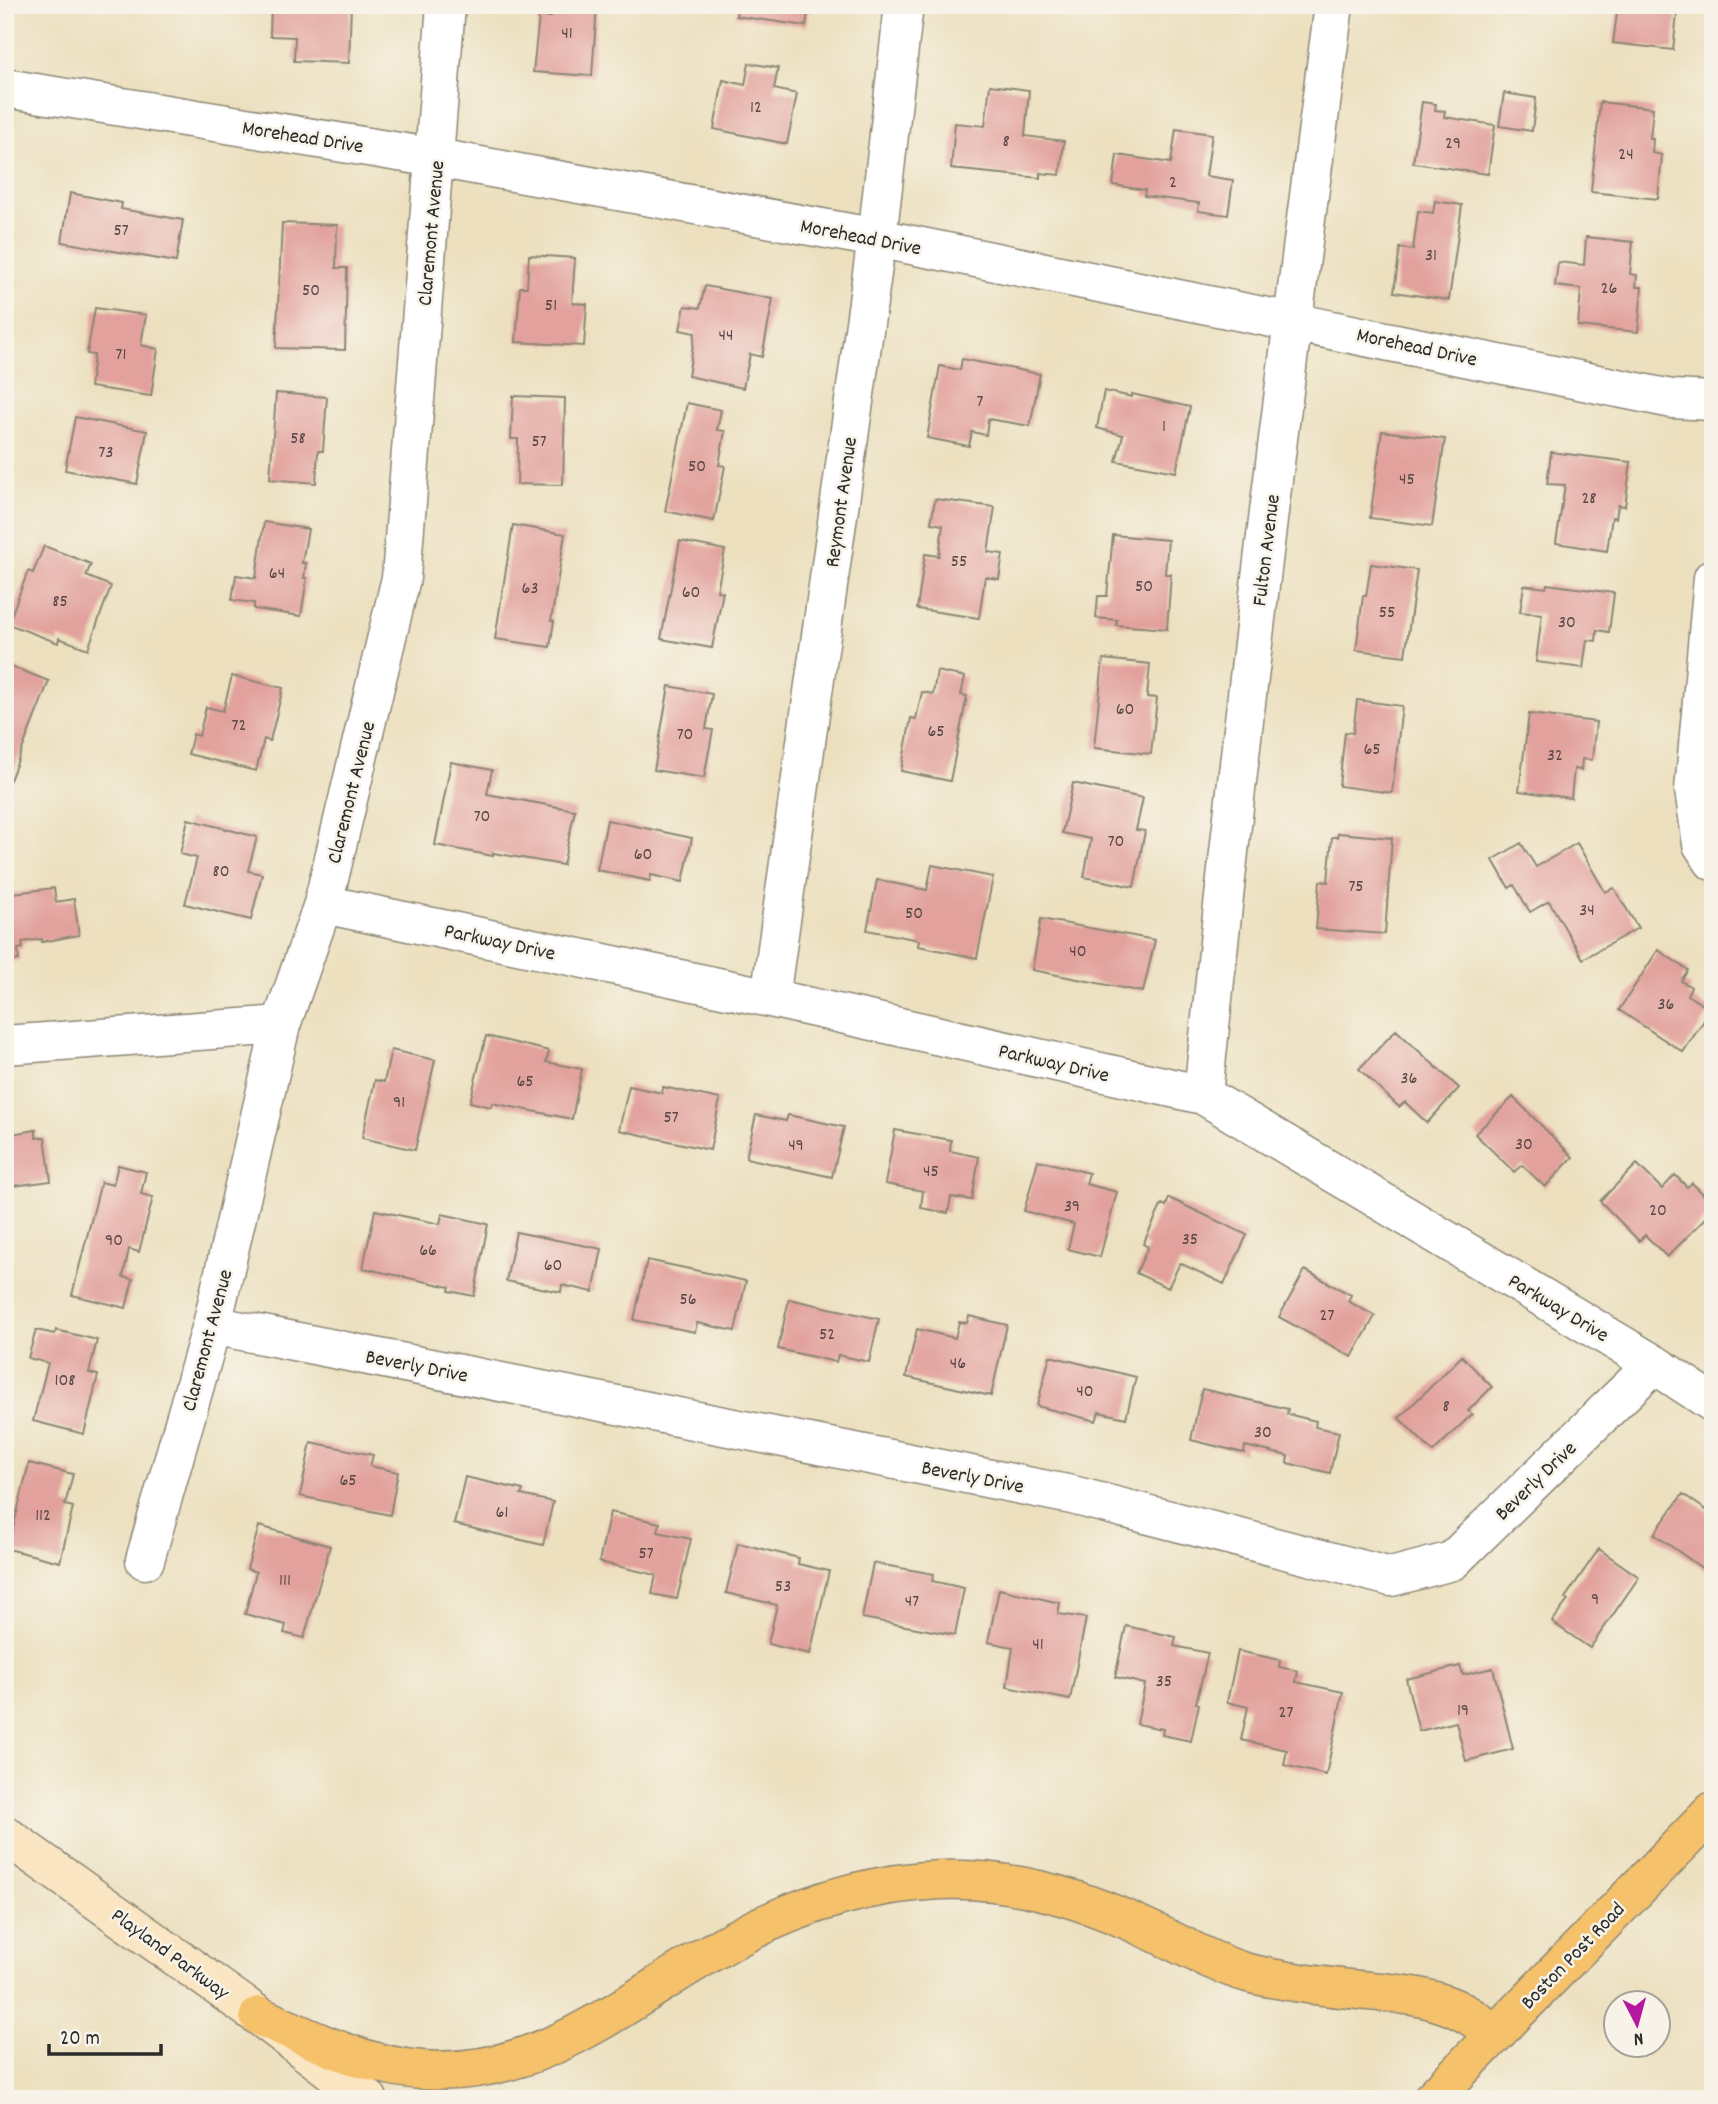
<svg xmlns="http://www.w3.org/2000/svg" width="1718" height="2104" font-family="Dekko,sans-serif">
<rect width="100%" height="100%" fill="#f7f3e8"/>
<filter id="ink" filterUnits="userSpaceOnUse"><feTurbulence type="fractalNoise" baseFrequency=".0143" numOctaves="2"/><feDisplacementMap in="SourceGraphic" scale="14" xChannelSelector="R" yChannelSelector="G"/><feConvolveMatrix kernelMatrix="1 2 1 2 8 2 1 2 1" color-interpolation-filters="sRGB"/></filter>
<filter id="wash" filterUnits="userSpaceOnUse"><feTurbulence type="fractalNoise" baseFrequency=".00686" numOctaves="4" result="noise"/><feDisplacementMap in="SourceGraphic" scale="28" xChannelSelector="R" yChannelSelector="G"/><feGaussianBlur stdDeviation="1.57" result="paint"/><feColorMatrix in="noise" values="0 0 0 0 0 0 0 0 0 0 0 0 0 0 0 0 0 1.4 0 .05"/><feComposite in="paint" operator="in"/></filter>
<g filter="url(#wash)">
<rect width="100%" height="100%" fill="#ece0bf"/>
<g id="blocks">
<!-- building -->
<path fill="#e2a19c" d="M271,5h80l-2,58 -55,-2 1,-24 -25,-1z
M552,5h45l-5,71 -59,-4 6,-56 12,1z
M738,5h71l-3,21 -70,-10z
M1200,5h40l-1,7z
M1618,5h60l-5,45 -60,-7z
M749,63l29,5 -4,21 23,5 -10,50 -73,-15 9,-49 22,5z
M990,85l39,5 -4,46 39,5 -4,34 -20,-2v5l-89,-9 4,-46 30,3z
M1504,93l32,5 -4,33 -33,-5z
M1422,102l14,2 -1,6 10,1 -1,6 51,8 -7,49 -75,-11z
M1600,102l53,6 -3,31h3l-1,14 10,2 -4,44 -67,-7z
M1176,129l36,5 -6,42 27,4 -5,35 -30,-4 1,-8 -55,-7 1,-6 -32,-5 4,-30 54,8z
M70,193l52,10 -1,6 62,11 -7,42 -114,-20z
M1435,201l27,4 -13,95 -55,-8 6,-44 13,2 5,-39 15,2z
M282,223l55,2 -1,43h11l-2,82 -69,-2z
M1586,237l47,5 -3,32 7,1 -1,12h6l-4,45 -60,-6 3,-37 -26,-3 3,-24 26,3z
M529,255l46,3 -3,45 15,1 -3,42 -68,-4 4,-55h7z
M705,286l68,13 -11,58 -12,-3 -7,34 -55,-12 7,-43 -15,-3 5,-24 15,2z
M95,308l51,7 -5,30 17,4 -7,47 -61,-9 4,-32 -7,-1z
M962,359l78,15 -10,52 -42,-7 -2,16 -14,-3 -3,14 -42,-8 13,-72 20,4z
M1104,391l28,6v-3l58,13 -14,65 -60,-11 7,-26 -26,-7z
M276,393l51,4 -4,54h-5l-2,32 -46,-4z
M513,396l52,2 -2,87 -46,-1 1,-45h-7z
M687,403l34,7 -4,20 8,1 -6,34 6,1 -11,55 -49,-10z
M75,417l72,14 -10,53 -72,-14z
M1382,431l63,8 -13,87 -62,-8z
M1551,452l80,10 -6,44 -7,-1 -2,13 -4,-1 -5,34 -51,-8 9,-58 -18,-1z
M935,499l60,8 -7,45 15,2 -4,25 -14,-2 -6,41 -62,-9 8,-55 14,2 4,-31 -12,-2z
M264,522l44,7 -6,34h4l-2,15h3l-6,38 -47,-7v-6l-22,-3 4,-25 20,3z
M513,525l52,9 -14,87h3l-4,26 -55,-8z
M1113,535l55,5 -3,34h6l-4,55 -51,-4 1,-5 -21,-2 2,-22h9z
M680,541l45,9 -8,41 6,1 -11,56 -51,-9z
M44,546l47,18 -5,12 25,10 -23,63 -29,-11 -1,5 -50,-19 20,-53 5,2z
M1371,564l46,6 -12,86 -49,-6 7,-54h3z
M1547,584l67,9 -5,39 -12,-2 -1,11 -9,-1 -4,28 -47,-6 6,-48 -22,-2 4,-27 22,3z
M1103,659l47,5 -3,33 10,1 -6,56 -57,-6z
M5,664l44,17 -39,99 -5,-1z
M937,671l28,6 -4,18 6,1 -17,85 -49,-10 10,-53 5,1 6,-27 11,2z
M232,676l51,12 -13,53 -6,-2 -8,32 -68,-17 5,-20 6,2 7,-29 17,4z
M669,686l43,8 -6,35 7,1 -9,48 -50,-8z
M1357,700l45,6 -10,87 -53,-7 6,-54 8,1z
M1529,714l67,8 -4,38 -10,-1 -1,11 -7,-1 -3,29 -52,-7z
M451,762l41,8 -5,24 88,16 -12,55 -70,-12v3l-58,-11z
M1073,783l70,15 -7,32 9,1 -11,56 -50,-10 7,-38 -29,-6z
M188,819l69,18 -9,34 14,3 -11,46 -66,-16 12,-46 -17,-4z
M607,820l85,18 -9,44 -32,-7 -1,6 -53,-11z
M1338,833l54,5 -7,96 -69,-5 4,-48 8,1 4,-45h5z
M1521,843l15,24 41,-24 28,49 9,-4 24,40 -55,31 -34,-58 -19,11 -16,-27 -5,3 -16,-28z
M932,865l61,12 -16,81 -59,-12 1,-6 -52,-10 10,-50 50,10z
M54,888l2,14 18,-3 5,36 -37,7v-3l-20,3 1,6 -5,1 1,11 -14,2v-68z
M1041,919l114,21 -12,52 -111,-22z
M1658,950l30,20 -7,11 10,6 -4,8 24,15 -28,42 -64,-42z
M1396,1030l63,58 -32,35 -22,-21 -6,5 -40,-38z
M486,1036l63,15 -3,11 36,7 -10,50 -80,-16 -1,4 -21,-5z
M391,1050l44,10 -20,90 -53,-12 13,-58 9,2z
M629,1086l33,7 1,-6 57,12 -10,51 -91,-20z
M1513,1097l60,60 -28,30 -23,-22 -8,7 -39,-38z
M756,1115l30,6 2,-6 56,12 -12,50 -86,-19z
M36,1130v8l9,-1 6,44 -46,6v-52z
M895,1130l56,10 -1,11 29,6 -7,43 -21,-3 -3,16 -27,-5 2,-17 -38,-7z
M1038,1160l51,13 -3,11 31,8 -17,65 -32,-8 6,-25 -50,-13z
M1637,1164l25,25 13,-14 12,12 5,-4 21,21v7l-46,46 -22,-22 -6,6 -39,-40z
M118,1165l28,7 -5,22 12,3 -14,55 -10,-3 -6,28 10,2 -7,29 -54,-13 29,-113 12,3z
M1169,1198l78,37 -23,49 -44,-21 -12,25 -32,-15 12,-26 -5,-3 19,-40 4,2z
M375,1210l65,14 2,-10 46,10 -14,72 -25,-5 1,-4 -87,-19z
M516,1232l86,17 -9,43 -31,-7 -1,7 -55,-11z
M647,1260l99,21 -11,50 -38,-8 -2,9 -61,-12z
M1305,1270l46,25 -3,6 27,15 -23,41 -73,-40z
M789,1299l90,20 -10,43 -31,-7 -2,7 -58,-13z
M969,1316l38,9 -16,71 -85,-19 11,-48 38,9 4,-16 8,1z
M36,1330l19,4 1,-4 41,10 -8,33 9,2 -14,59 -51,-13 15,-58 -20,-5z
M1050,1356l86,21 -10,41 -27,-6 -3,9 -59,-15z
M1462,1356l30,31 -24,24 4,3 -39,38 -34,-34z
M1202,1389l86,20 -1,5 29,7 -1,6 24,5 -9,41 -43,-10 1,-7 -43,-10 -1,7 -53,-13z
M311,1442l62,13 -3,11 28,6 -8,43 -90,-19z
M29,1463l44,11 -8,31 8,2 -13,55 -52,-13z
M465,1477l58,13 -2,5 32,7 -10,43 -89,-21z
M1683,1494l30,21v61l-59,-42z
M610,1512l50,11 -2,9 33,7 -14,60 -25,-5 4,-19 -57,-13z
M259,1526l71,20 -26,92 -20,-5 2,-8 -41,-11 11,-42 -9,-3z
M738,1543l61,15 -1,6 31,7 -19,83 -42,-10 9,-39 -51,-12z
M1599,1549l40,28 -49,71 -38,-26 16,-22 -3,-2z
M873,1563l61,11 -2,7 32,7 -9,47 -93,-17z
M999,1589l61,14 -2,11 28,4 -16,82 -63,-13 6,-40 -25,-5z
M1126,1626l50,11 -2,9 34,7 -10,42 -2,8 3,1 -8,37 -29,-6 1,-6 -26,-5 8,-40 -30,-7z
M1238,1651l42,9 -1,7 19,4 -2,11 47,10 -17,83 -42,-10 3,-15 -46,-10 7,-33 -21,-5z
M1460,1666l3,9 30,-7 20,81 -47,12 -10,-39 -37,9 -13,-52z"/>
</g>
</g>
<g filter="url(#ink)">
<use href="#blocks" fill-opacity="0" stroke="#8c8675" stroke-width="2"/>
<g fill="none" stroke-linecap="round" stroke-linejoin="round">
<defs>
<path id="minor" d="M5,88l431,70 441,80 795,161 41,2
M1713,578l-19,212 8,54 11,17
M323,904l447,94 433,97 451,269 59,39
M770,998l107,-760 27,-233
M5,1045l276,-20
M1203,1095c37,-364 83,-727 131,-1090
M212,1325l860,170 319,82 61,-16 202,-197
M145,1560l67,-235 69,-300 42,-121 78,-326 45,-573"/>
<path id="secondary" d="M5,1835l254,181 109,83"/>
<path id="primary" d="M259,2016c52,23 106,50 163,54 124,9 209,-75 311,-130 65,-35 134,-57 208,-60 72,-3 140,18 204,48 34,15 67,35 103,45 37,9 74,13 111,17 29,3 58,4 85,14 19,6 35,17 51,30
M1432,2099l281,-288"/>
</defs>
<!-- minor casing -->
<use href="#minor" stroke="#8c8675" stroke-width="41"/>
<!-- secondary casing -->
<use href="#secondary" stroke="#8c8675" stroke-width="41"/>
<!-- primary casing -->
<use href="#primary" stroke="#8c8675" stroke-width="41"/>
<!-- minor -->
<use href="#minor" stroke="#fff" stroke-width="38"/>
<!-- secondary -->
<use href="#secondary" stroke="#fbe6c4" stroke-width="38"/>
<!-- primary -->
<use href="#primary" stroke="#f5c16b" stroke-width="38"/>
</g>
</g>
<g text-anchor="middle" stroke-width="5" stroke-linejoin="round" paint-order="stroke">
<!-- number labels -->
<g font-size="18" fill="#594847">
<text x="567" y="38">41</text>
<text x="756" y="112">12</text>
<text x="1006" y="146">8</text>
<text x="1453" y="148">29</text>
<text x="1626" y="159">24</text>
<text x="1173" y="187">2</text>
<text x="121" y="235">57</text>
<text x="1431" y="260">31</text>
<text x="1609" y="293">26</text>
<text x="311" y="295">50</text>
<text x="551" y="310">51</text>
<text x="726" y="340">44</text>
<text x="121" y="359">71</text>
<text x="980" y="406">7</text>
<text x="1164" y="431">1</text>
<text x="298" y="443">58</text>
<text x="539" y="446">57</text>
<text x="106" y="457">73</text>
<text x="697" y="471">50</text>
<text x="1407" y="484">45</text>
<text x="1589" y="503">28</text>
<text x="959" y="566">55</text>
<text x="277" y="578">64</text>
<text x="1144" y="591">50</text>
<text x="530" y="593">63</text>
<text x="691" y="597">60</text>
<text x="60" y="606">85</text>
<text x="1387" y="617">55</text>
<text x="1567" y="627">30</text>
<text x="1125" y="714">60</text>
<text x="239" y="730">72</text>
<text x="936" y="736">65</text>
<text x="685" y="739">70</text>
<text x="1372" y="754">65</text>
<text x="1555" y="760">32</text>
<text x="482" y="821">70</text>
<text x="1116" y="846">70</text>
<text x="643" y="859">60</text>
<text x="221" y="876">80</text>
<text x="1356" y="891">75</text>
<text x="1587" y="915">34</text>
<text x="914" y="918">50</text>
<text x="1078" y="956">40</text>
<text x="1666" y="1009">36</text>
<text x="1409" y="1083">36</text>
<text x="525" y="1086">65</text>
<text x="399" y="1107">91</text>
<text x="671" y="1122">57</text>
<text x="1524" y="1149">30</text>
<text x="796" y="1150">49</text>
<text x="931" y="1176">45</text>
<text x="1072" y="1211">39</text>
<text x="1658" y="1215">20</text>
<text x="1190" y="1244">35</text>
<text x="114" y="1245">90</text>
<text x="428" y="1255">66</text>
<text x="553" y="1270">60</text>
<text x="688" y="1304">56</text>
<text x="1327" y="1320">27</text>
<text x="827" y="1339">52</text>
<text x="958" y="1368">46</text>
<text x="65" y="1385">108</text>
<text x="1085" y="1396">40</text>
<text x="1446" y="1411">8</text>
<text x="1263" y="1437">30</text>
<text x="348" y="1485">65</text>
<text x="502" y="1517">61</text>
<text x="43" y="1520">112</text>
<text x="646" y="1558">57</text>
<text x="285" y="1585">111</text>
<text x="783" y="1591">53</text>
<text x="1595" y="1604">9</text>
<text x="912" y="1606">47</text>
<text x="1038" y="1649">41</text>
<text x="1164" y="1686">35</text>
<text x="1463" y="1715">19</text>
<text x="1286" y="1717">27</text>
</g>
<!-- street labels -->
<g font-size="21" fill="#2b2b2b" stroke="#f7f3e8">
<text transform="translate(303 136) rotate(9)" y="7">Morehead Drive</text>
<text transform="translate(430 233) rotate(-85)" y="7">Claremont Avenue</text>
<text transform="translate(861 236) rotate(11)" y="7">Morehead Drive</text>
<text transform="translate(1417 346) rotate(12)" y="7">Morehead Drive</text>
<text transform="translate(840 502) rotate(-82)" y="7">Reymont Avenue</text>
<text transform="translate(1265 550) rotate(-83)" y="7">Fulton Avenue</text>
<text transform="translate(350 792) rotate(-76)" y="7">Claremont Avenue</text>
<text transform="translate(500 941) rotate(12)" y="7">Parkway Drive</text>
<text transform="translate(1054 1062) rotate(13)" y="7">Parkway Drive</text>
<text transform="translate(1559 1307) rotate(31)" y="7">Parkway Drive</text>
<text transform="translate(206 1340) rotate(-75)" y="7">Claremont Avenue</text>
<text transform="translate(417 1365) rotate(11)" y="7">Beverly Drive</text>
<text transform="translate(973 1476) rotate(11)" y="7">Beverly Drive</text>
<text transform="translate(1535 1480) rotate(-44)" y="7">Beverly Drive</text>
<text transform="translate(171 1953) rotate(36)" y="7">Playland Parkway</text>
<text transform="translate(1572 1955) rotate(-46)" y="7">Boston Post Road</text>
</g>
</g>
<!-- margin -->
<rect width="1718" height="2104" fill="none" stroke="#f7f3e8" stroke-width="28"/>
<!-- north arrow -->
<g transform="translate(1637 2024) rotate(174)"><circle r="33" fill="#f7f3e8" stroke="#a5a39c" stroke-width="2"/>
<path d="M0-5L12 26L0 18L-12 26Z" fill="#b5179e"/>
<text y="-10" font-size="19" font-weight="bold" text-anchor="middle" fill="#2b2b2b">N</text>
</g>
<!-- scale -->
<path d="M49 2044v10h112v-10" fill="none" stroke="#2b2b2b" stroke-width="3.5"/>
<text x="60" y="2044" font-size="21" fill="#2b2b2b" stroke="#f7f3e8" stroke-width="5" paint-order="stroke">20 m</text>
</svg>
